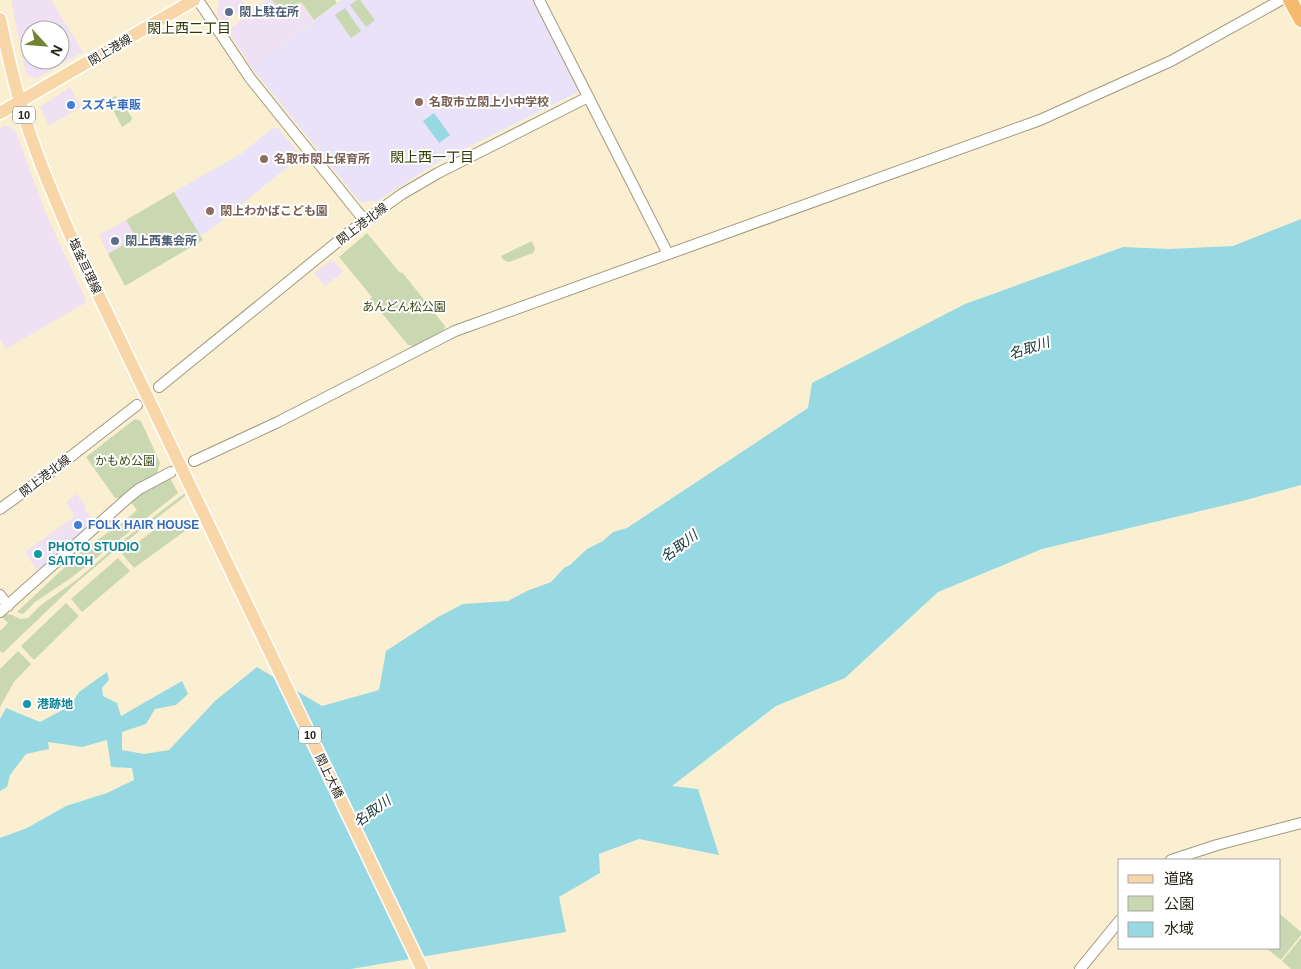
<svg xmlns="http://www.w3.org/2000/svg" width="1301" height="969" font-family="Helvetica,'Noto Sans JP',sans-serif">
<rect width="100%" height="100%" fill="#faf0d1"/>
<!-- commercial -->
<path fill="#efe0f3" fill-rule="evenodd" d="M11,0h40l32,52 -47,27 -10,-5zM30,30h30v30h-30z
M219,0h23l4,6 -21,16h-3l-5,-9z
M266,0h6l12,15 16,-13 14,18 -63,47 -22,-34 1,-4z
M70,87l11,20 -32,19 -9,-19z
M6,125l9,5 32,86 40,86 -81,47 -6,-10v-211z
M126,220l10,18 -28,16 -9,-19z
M332,259l11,13 -18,14 -11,-13z
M77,494l9,13 -1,2 10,13 -53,47 -7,-1 -10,-16 50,-36 -9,-14z"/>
<!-- education -->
<path fill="#e9e2f8" d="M342,0h191l45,89 -2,4 -139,70 -60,38 -17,1 -109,-135z
M273,128h5l23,28 -86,70 -15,10 -26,-44 68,-39z"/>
<!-- green -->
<path fill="#c9d8b1" d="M272,0h63l2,3 -23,17 -13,-18 -17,13z
M357,0h3l15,20 -9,7 -16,-22z
M345,8l16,23 -10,7 -16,-23z
M115,96l5,3 12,19 -2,4 -8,5 -14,-27z
M174,192l29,48 -78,46 -17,-32 28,-16 -10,-18z
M367,233l33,40 2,-1 43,54 -1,5 -30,15 -6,-1 -38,-46 2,-2 -33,-40z
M532,241l3,8 -2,4 -24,9 -6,-2 -2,-4z
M135,419l6,2 19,42 -3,10 -36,25h-6l-29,-41z
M170,478l8,15 -107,85 -36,24 -11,11 -2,1 -5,-2 67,-63 38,-26 15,-13 -6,-8 17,-13z
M185,493v3l-6,5 -59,45 -45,38 -72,69 -3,-2v-20l8,-8 -6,-6 4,-3 6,1 8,4 8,-1 13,-13 38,-27 39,-34z
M198,516l2,4 -66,48 -12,-14 48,-36 9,12z
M118,558l12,13 -48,41 -11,-13z
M66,603l13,13 -45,44 -13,-14z
M18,651l13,13 -17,18 -14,25v-38z
M1280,914l21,18v3l-20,25 -15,-12h14z
M1301,938v31h-10l-9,-8z"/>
<!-- water -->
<path fill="#97d9e2" d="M434,113l16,22 -11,8 -16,-22z
M1301,219v266l-59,16 -200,48 -104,43 -93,86 -69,28 -104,80 26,3 21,66 -80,-16 -40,15 1,19 -41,24 7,35 -215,37h-351v-131l27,-10 39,-22 41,-13 27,-13 -2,-12 -21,-1 -4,-27 -25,7 -34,-5 1,7 -23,5 -16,21 -3,12 -7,4v-72l6,-11 34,14 30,-16 9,-14 28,-20 2,8 -7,8 1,8 14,7 4,13 61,-35 6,13 -12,11 -21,4 -9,15 -24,8v18l22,4 25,-4 46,-49 42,-34 65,39 57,-16 7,-39 52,-34 25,-13 45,-3 19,-10 24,-9 13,-14 6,-3 17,-16 16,-8 10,-9 14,-4 181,-120 4,-25 153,-79 158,-57 46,2 64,-3z"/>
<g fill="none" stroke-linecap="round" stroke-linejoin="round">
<defs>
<path id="minor" d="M198,0l52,78 115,143
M539,0l129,254
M159,387l193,-157 50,-36 36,-21 150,-76
M194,461l84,-39 177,-91 585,-211 131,-59 110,-61
M0,509l47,-34 90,-70
M0,595l8,11
M0,612l129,-115 10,-8 32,-17
M1171,860l46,-15 84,-22
M1080,969l40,-49"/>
<path id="major" d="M0,19c6,28 12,56 20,83 14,50 35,97 55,144l347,723
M0,113l194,-113"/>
<path id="highway" d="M1290,0l11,20"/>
</defs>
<!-- minor casing -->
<use href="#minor" stroke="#a2997d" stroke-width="12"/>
<!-- major casing -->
<use href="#major" stroke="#fff" stroke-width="15"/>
<!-- highway casing -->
<use href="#highway" stroke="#fff" stroke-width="16"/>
<!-- minor -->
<use href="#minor" stroke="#fff" stroke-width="10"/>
<!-- major -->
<use href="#major" stroke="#f9d6a7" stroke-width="12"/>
<!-- highway -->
<use href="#highway" stroke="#f5ba6d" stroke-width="14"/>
</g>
<!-- markers -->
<g fill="#5c6f8a" stroke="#fff" stroke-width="2">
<circle cx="229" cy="12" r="5"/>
<circle cx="115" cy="241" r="5"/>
</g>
<g fill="#8d6e63" stroke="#fff" stroke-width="2">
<circle cx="419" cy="102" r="5"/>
<circle cx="264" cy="159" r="5"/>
<circle cx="210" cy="211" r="5"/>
</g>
<g fill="#3f7fe0" stroke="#fff" stroke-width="2">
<circle cx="71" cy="105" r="5"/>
<circle cx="78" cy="525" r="5"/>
</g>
<g fill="#0f9aa8" stroke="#fff" stroke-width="2">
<circle cx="38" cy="554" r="5"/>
<circle cx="27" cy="704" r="5"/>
</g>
<g text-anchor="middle" stroke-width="4" stroke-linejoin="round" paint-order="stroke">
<!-- shield labels -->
<g fill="#fff" stroke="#69675f" stroke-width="1">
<rect x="13" y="106.5" width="22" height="17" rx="4"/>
<rect x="299" y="726.5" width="22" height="17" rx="4"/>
</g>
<g font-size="11" font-weight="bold" fill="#29261a">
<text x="24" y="119">10</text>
<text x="310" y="739">10</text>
</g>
<!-- service labels -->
<g font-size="12" font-weight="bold" fill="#4e5e75" stroke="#fff" text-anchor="start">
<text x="239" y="16">閖上駐在所</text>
<text x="125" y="245">閖上西集会所</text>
</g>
<!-- street labels -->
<g font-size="12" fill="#29261a" stroke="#fff">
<text transform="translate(110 50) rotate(-31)" y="4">閖上港線</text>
<text transform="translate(362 224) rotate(-37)" y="4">閖上港北線</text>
<text transform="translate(85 266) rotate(65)" y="4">塩釜亘理線</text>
<text transform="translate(45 476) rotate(-37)" y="4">閖上港北線</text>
<text transform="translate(329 776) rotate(64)" y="4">閖上大橋</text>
</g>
<!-- education labels -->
<g font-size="12" font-weight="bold" fill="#785e54" stroke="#fff" text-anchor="start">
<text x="429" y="106">名取市立閖上小中学校</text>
<text x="274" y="163">名取市閖上保育所</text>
<text x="220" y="215">閖上わかばこども園</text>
</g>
<!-- shop labels -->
<g font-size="12" font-weight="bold" fill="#366cbe" stroke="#fff" text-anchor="start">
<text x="81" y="109">スズキ車販</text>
<text x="88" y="529">FOLK HAIR HOUSE</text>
</g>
<!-- park labels -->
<g font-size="12" fill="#374611" stroke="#fff">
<text x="404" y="311">あんどん松公園</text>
<text x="125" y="465">かもめ公園</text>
</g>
<!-- culture labels -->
<g font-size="12" font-weight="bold" fill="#0d838f" stroke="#fff" text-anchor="start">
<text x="48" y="551">PHOTO STUDIO<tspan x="48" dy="14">SAITOH</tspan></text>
<text x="37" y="708">港跡地</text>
</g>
<!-- neighbourhood labels -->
<g font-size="14" fill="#303b00" stroke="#fff">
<text x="189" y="33">閖上西二丁目</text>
<text x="432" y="162">閖上西一丁目</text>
</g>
<!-- water labels -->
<g font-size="14" font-style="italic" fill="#18393e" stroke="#fff">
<text transform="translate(1029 348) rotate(-18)" y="5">名取川</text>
<text transform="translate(679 546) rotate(-37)" y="5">名取川</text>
<text transform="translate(372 811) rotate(-36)" y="5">名取川</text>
</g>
</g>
<!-- legend -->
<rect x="1118" y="859" width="162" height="90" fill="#ffffff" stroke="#a9a8a3"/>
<rect x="1128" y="875" width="25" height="8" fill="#f9d6a7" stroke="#a9a8a3"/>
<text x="1164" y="884" font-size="15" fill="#29261a">道路</text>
<rect x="1128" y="896" width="25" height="15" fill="#c9d8b1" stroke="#a9a8a3"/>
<text x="1164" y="909" font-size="15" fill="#29261a">公園</text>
<rect x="1128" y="922" width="25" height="15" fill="#97d9e2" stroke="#a9a8a3"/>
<text x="1164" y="934" font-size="15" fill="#29261a">水域</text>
<!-- north arrow -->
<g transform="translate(45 45) rotate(116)"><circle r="24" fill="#ffffff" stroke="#a9a8a3"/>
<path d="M0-4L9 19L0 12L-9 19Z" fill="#728434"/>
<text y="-8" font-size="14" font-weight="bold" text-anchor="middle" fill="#29261a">N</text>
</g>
</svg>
